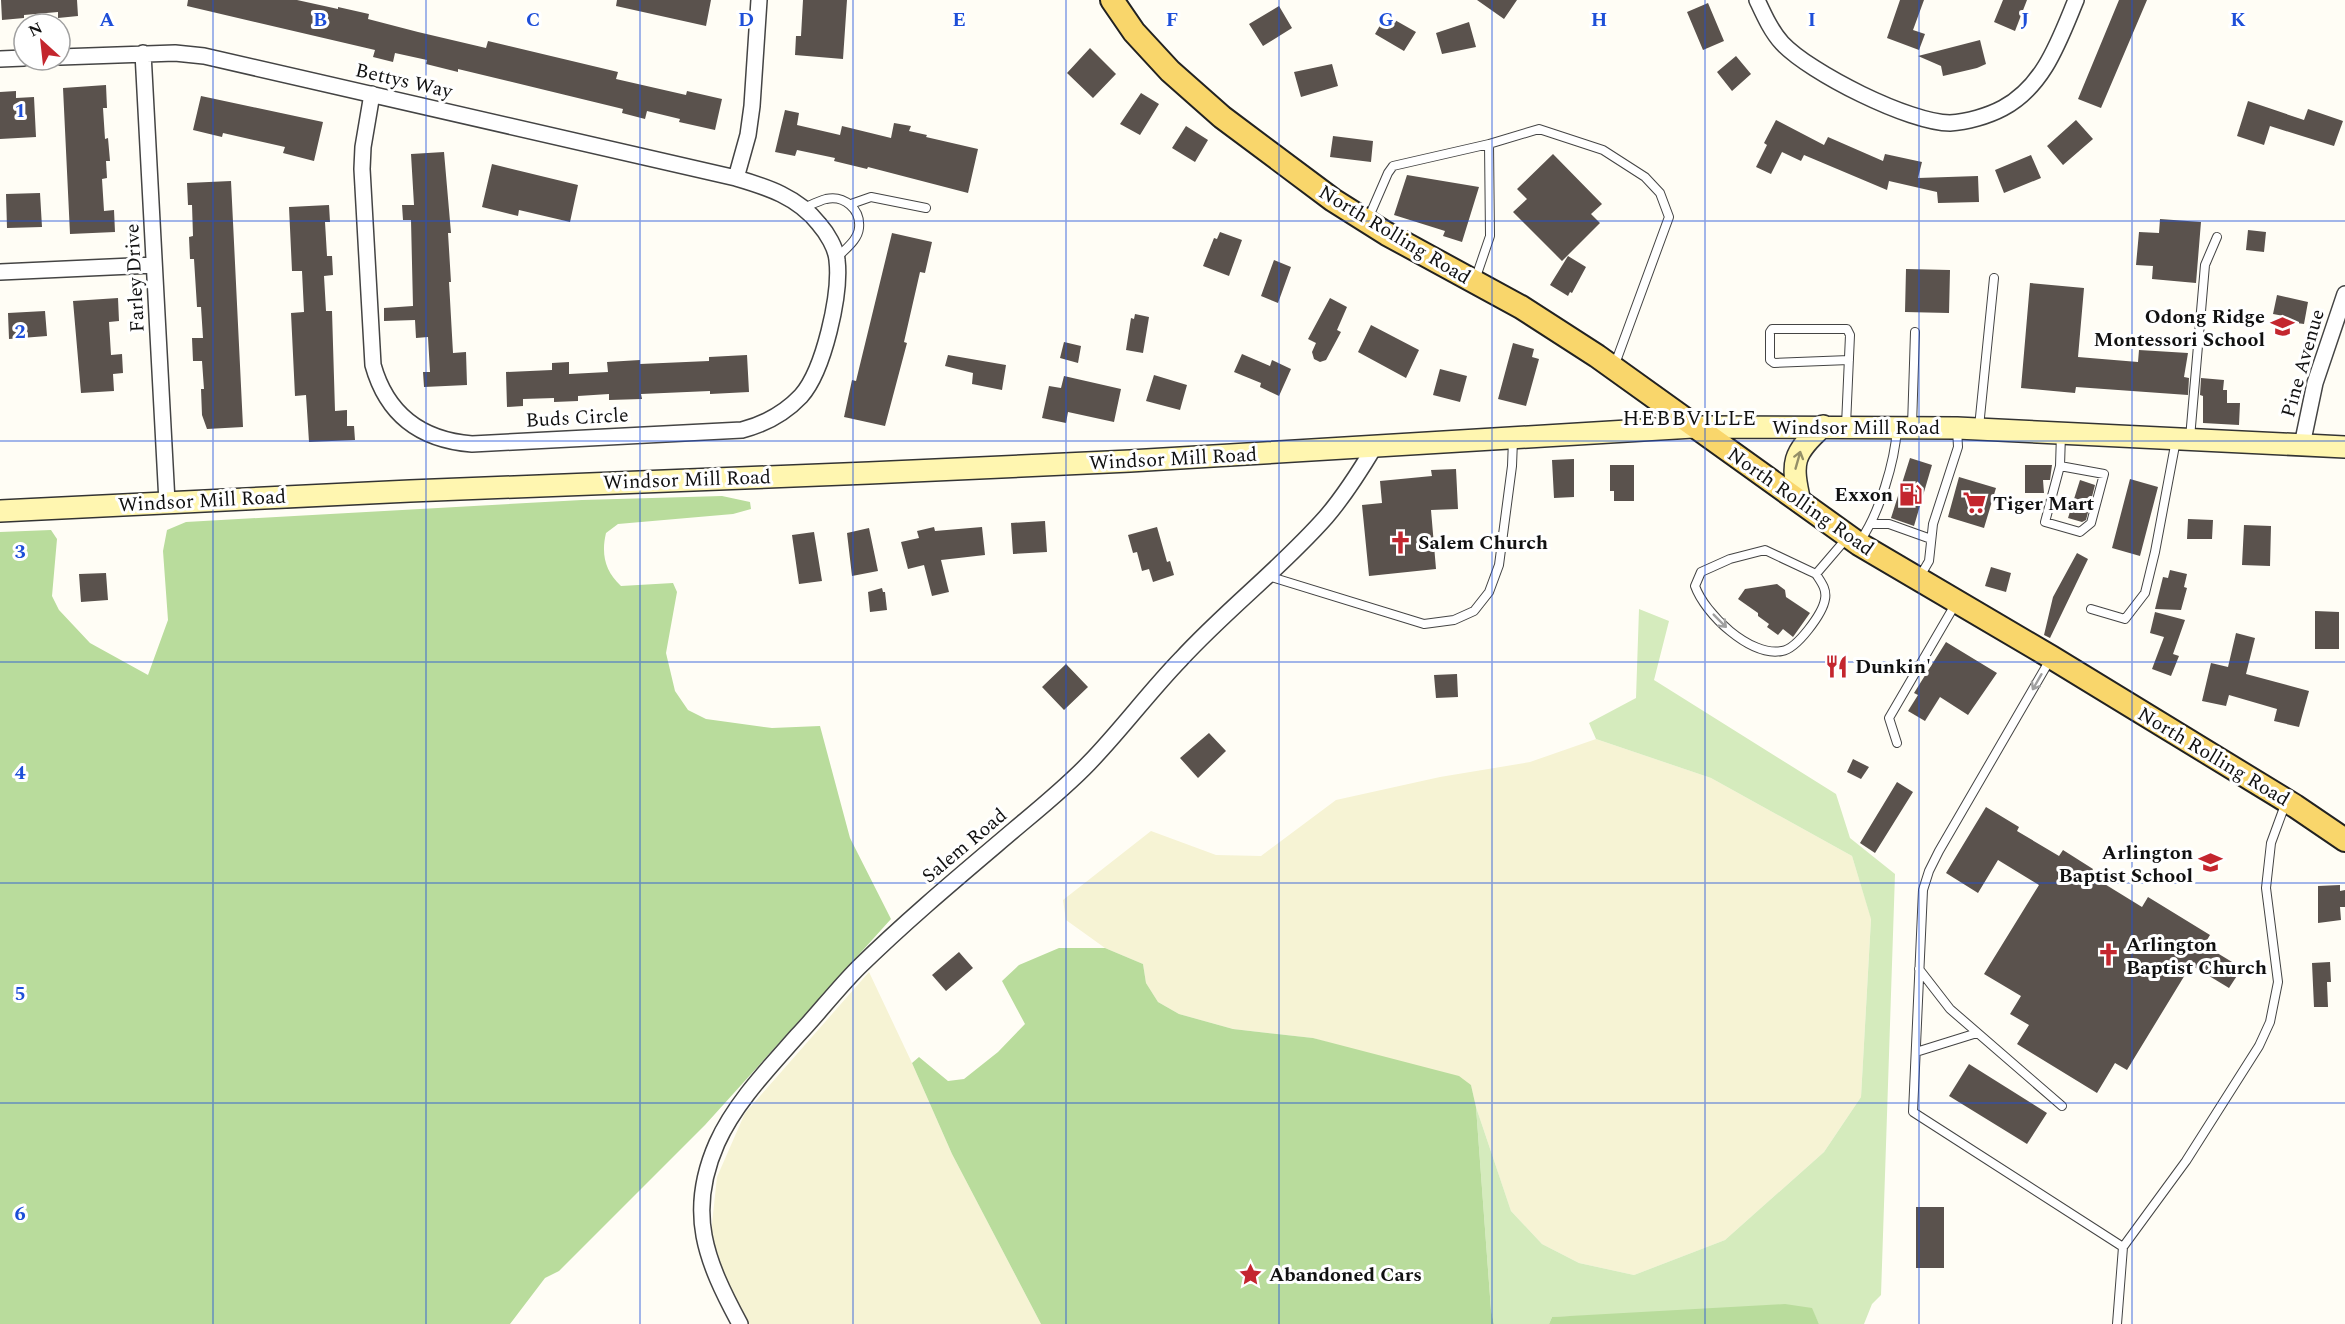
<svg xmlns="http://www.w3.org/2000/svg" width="2345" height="1324" font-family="Spectral,serif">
<rect width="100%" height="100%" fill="#fffdf5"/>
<!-- farmland -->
<path fill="#f6f3d4" d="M1596,739l115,39 141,78 19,62 -10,179 -37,55 -99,88 -91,35 -55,-12 -37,-19 -31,-33 -35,-104 -5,-22 -158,-47 -80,-9 -54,-15 -21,-12 -12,-19 -3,-19 -38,-16 -39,-28 -3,-20 88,-69 65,24 45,1 75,-56 104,-23 90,-15z
M869,972l43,91 40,91 89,170h-296l-12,-22 -22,-69 6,-56 28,-64z"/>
<!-- green -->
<path fill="#d5ebbd" d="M1639,609l30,12 -15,59 182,114 14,44 45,36 -14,421 -9,9 -8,20h-45l-8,-16 -259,9 -3,7h-55l-3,-14 -15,-203 35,104 31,33 37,19 55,12 91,-35 99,-88 37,-55 10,-178 -19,-63 -141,-78 -115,-39 -7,-16 47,-25z"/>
<!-- forest -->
<path fill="#b9dc9c" d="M722,496l28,6 1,7 -18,5 -115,10 -12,9c-5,21 -1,38 15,53l52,-3 4,9 -11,61 9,38 13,19 18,9 66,9 48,-2 30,112 41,81 -186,206 -146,146 -14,7 -35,46h-510v-792l51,-2 6,9 -5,57 7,14 31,33 58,32 20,-55 -5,-69 4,-21 19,-8 396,-22z
M1059,948h46l38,16 3,19 12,19 21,12 54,15 80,9 146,38 12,9 5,22 15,203 3,14h-453l-89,-170 -40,-91 7,-6 29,24 16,-2 34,-27 27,-28 -23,-43 17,-16z
M1785,1304l27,4 7,16h-270l3,-7z"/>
<!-- building -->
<path fill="#5a524d" d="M1,0h76l1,16 -20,2v-6l-34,3v3l-22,2z
M188,0h109l41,9v-2l31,7 -1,5 50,13 68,16 2,-7 130,31 -2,7 70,16 1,-4 35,8 -7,31 -36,-8 1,-3 -33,-8 -2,8 -23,-6 1,-4 -165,-40v3l-32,-8 1,-4 -32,-7 -2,9 -20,-5 2,-7 -188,-44z
M617,0h94l-5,26 -90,-20z
M803,0h44l-4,59 -48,-4 1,-19h5z
M1477,0h40l-13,19z
M1900,0h24l-11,30 12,4 -6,16 -32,-12z
M2003,0h24l-12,31 -21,-9z
M2119,0h28l-46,108 -23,-9z
M1708,3l16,38 -21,9 -16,-38z
M1279,6l13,22 -29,18 -14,-22z
M1386,15l30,17 -12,19 -29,-17z
M1469,22l7,25 -34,7 -6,-21z
M1980,40l6,24 -9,4 -34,8 -2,-10 -23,-10z
M1090,48l26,26 -23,24 -26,-25z
M1736,56l15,18 -19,17 -15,-19z
M1332,64l6,22 -37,11 -7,-25z
M106,85l1,23h-4l2,31 3,-1 2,23h-4l1,17 -5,1 2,32 10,-1 1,22 -45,2 -7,-146z
M16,91v7l18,-1 2,40 -36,2v-47z
M1141,93l18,11 -19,31 -20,-11z
M201,96l122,26 -9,39 -31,-8 2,-6 -62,-14 -1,4 -29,-7z
M2248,101l56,19 4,-11 35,12 -9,25 -64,-20 -6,19 -27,-9z
M785,110l14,3 -2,12 43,10 2,-9 49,12 3,-15 17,3 -2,5 18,4 -1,2 52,12 -10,44 -100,-26 -1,2 -33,-8 1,-3 -38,-8 -2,6 -20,-4z
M1776,120l48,25 4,-8 55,24 2,-7 37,8 -4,16 60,-2 1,26 -41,1 -1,-11 -48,-11 -2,9 -83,-35 -3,6 -19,-9 -11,22 -15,-7 11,-22 -3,-2z
M2076,120l17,19 -30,26 -16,-19z
M1186,126l22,14 -13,22 -23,-14z
M1333,136l40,5 -2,21 -41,-5z
M444,152l7,81h-3l3,49h-2l4,71 13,-1 1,33 -43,2 -1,-15h7l-2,-35 -12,1 -1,-18 -31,1v-13l29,-2 -2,-86h-8l-1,-15h12l-3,-51z
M1553,154l49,50 -11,10 9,9 -38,38 -49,-49 14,-13 -10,-10z
M2031,155l10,23 -37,15 -9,-23z
M492,164l86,21 -8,37 -51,-12 -1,6 -36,-9z
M1407,175l72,12 -17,55 -19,-6 2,-5 -51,-16z
M231,181l12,246 -36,2 -5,-14 -1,-26h3l-2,-28h-9l-1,-23h11l-2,-31h-4l-3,-48h-4l-1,-22 4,-1 -1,-31h-4l-1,-22z
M40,193l2,34 -35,1 -1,-34z
M329,205l1,17h-5l2,34h5l1,19 -9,1 2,35h6l3,100 12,-1v16h7l1,14 -46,2 -3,-47 -11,1 -4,-83 13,-1 -2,-41h-10l-3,-64z
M2160,219l41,3 -5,61 -44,-4 1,-13 -17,-1 3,-33 20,1z
M2248,230l18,2 -2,20 -18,-2z
M1220,232l22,8 -13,36 -26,-10 11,-28 3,1z
M892,233l40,9 -7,31 -5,-1 -16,70 3,1 -22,83 -41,-9 8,-37 4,1z
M1568,256l18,11 -14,26 -2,-1 -2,4 -18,-11z
M1274,260l17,7 -13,36 -17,-7z
M1906,269l44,1 -1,43 -44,-1z
M2030,283l54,5 -6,69 60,5 1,-12 49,3 -4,24 5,1 -1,17 -112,-8 -1,6 -54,-5z
M2277,295l31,7 -4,22 -21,-3 1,-5 -11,-2z
M118,298l1,23 -10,1 2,33 11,-1 1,19 -10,1 1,17 -33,2 -8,-92z
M1330,298l17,9 -10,23 4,2 -15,28 -6,2 -6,-3 -2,-7 4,-9 -8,-4z
M45,311l2,25 -38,3 -1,-26z
M1135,314l14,3 -6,36 -17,-3 5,-32 3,1z
M1371,325l48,25 -13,28 -48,-26z
M1064,342l17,4 -3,17 -18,-5z
M1513,343l21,6 -2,8 7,2 -13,47 -28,-7z
M1242,354l28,12 2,-6 19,9 -12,27 -19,-9 1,-4 -27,-11z
M747,355l2,37 -39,2v-3l-69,3 1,5 -33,1v-6l-31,2v5l-24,1v-4l-31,1v7l-16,1 -1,-35 46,-2v-7l17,-1v12l39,-2 -1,-10 33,-2v4l69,-3v-4z
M948,355l58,10 -4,25 -30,-6 1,-11 -28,-7z
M1440,369l27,7 -7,26 -27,-7z
M1154,375l33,10 -7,25 -34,-9z
M1064,376l57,13 -7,33 -46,-10 -2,11 -24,-5 7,-32 12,2z
M2201,378l23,2 -1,10h4v13h13l-1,22 -36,-2v-27l-3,-1z
M1910,458l22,7 -18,61 -23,-8z
M1574,459v38l-20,1 -2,-38z
M1610,465h24v36h-20v-10h-4z
M2025,465h27l-2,15h-7l1,13h-19z
M1456,469l2,40 -27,1 5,59 -67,7 -7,-71 20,-2 -2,-22 52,-5 -1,-6z
M1959,477l37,11 -12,40 -36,-11z
M2130,479l28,8 -18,69 -28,-8z
M2080,480l15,5 -9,35 -4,2 -14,-4z
M2188,519l25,1 -1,19h-25z
M1045,521l2,31 -34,2 -2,-31z
M2244,525l27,1 -1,40 -28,-1z
M934,527l1,4 47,-4 3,28 -44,5 8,32 -17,4 -8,-31 -16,4 -7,-27 18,-4 -2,-7z
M1157,527l10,35 3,-1 4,14 -21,7 -4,-13 -7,2 -5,-19 -4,1 -5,-18z
M869,528l9,43 -26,5 -5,-43z
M814,532l8,49 -23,3 -7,-49z
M2077,553l11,6 -38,79 -6,-3 9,-38z
M1991,567l20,6 -5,19 -21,-6z
M2170,570l17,4 -3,13 3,1 -6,22 -26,-1 8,-32 5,1z
M106,573l2,27 -27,2 -2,-28z
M1777,584l8,6 1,7 24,16 -17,24 -10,-8 -5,6 -11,-8 2,-3 -11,-8v-3l-20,-14 7,-10z
M882,588l1,4h2l2,18 -17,2 -2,-20z
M2315,611l24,1v37h-24z
M2155,612l30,8 -12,34 6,2 -8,20 -19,-7 12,-32 -14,-4z
M2236,633l19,5 -9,36 63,17 -10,36 -25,-6 3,-12 -48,-14 -3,11 -24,-5 9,-38 17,4z
M1946,642l51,31 -29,42 -28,-18 -15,24 -17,-10 10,-16 -4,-2z
M1066,664l22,23 -24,23 -22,-23z
M1457,674l1,23 -22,1 -2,-23z
M1209,733l17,18 -28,27 -18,-20z
M1853,759l16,8 -8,12 -14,-7z
M1897,782l16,10 -38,61 -15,-10z
M1986,807l33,20 -2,4 42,25 4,-6 30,19 -3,6 52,32 6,-10 62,38 -6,10 38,23 -13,20 -38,-23 -64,105 -12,-7 -18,30 -80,-49 12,-19 -19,-11 11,-18 -37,-22 55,-89 -41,-25 -20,33 -32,-20z
M2340,885v6l5,-1v17h-5l1,13 -23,3v-37z
M959,952l14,16 -27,23 -14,-16z
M2330,962l1,20h-4l1,25h-14l-2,-44z
M1969,1064l78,49 -20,31 -78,-48z
M1916,1207h28v61h-28z"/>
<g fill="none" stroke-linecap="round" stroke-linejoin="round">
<defs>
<path id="service" d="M851,204l20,-7 55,11
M804,208c7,-3 14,-7 22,-9 18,-4 35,10 33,29 -1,12 -14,21 -22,30
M1368,219l20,-46 5,-7 96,-22
M1475,280l15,-44 -1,-92 50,-15 64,21 42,27 15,16 9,24 -54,147
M1846,425l4,-90 -3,-6h-75l-2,3v28l4,3 75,-3
M1912,426l3,-94
M1979,427l15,-149
M2190,438l15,-173 12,-28
M2060,466l44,8 -13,49 -11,9 -35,-10 15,-56 1,-32
M1872,524h17l42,15
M1860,541c19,-27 35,-79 37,-113
M1816,574c5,8 11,15 9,25 -2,14 -28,50 -43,52 -32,6 -77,-37 -87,-65l6,-14 29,-13 35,-9 51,24 30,-35
M1268,576l156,48 30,-4 20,-9 15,-19 10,-27 13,-99 1,-26
M1919,578l10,-17 4,-37 25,-77 -1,-18
M2091,609l34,10 20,-26 10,-41 21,-112
M2051,658l-112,193 -10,20 -6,19 -10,222 210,135
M1897,743l-8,-25 67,-115
M1919,969l31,40 112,97
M1916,1052l61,-19
M2117,1324l6,-77 63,-86 73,-115 11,-24 8,-40 -12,-94 5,-45 15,-41"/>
<path id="minor" d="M1757,0c7,15 14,31 25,43 28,30 128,80 168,80 17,-1 38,-7 53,-15 41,-22 56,-67 73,-108
M143,53l24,449
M60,57l115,-4 29,3 532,122c31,9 62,19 83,46 8,9 17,24 18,36 4,34 -13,110 -36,136 -17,18 -36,28 -59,34l-270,14c-51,-4 -85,-29 -99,-79l-11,-196 1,-22 9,-53
M0,59l24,-1
M736,178l12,-43 4,-29 7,-106
M0,272l154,-7
M2302,445l13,-62 30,-89
M740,1324c-34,-63 -54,-111 -23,-181 18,-40 51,-74 80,-107 21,-22 40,-47 62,-69 50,-49 103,-93 156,-138 25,-21 51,-42 74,-66 32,-33 60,-71 92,-104 46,-50 100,-91 145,-142 19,-22 34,-46 49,-71"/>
<path id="secondary" d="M1800,502c-9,-40 -8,-48 23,-76
M0,511l410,-20 459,-18 261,-12 563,-34 264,1 388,19"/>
<path id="primary" d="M1112,0l22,32 36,39 52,46 111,83 54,34 134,73 76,49 262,188 192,113 244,149 50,34"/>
</defs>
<!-- service casing -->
<use href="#service" stroke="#444" stroke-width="10"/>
<!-- minor casing -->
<use href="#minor" stroke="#444" stroke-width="18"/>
<!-- secondary casing -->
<use href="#secondary" stroke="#333" stroke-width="24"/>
<!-- primary casing -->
<use href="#primary" stroke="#222" stroke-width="26"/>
<!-- service -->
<use href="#service" stroke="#fff" stroke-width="8"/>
<!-- minor -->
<use href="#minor" stroke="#fff" stroke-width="15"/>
<!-- secondary -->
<use href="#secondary" stroke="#fff6b0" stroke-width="21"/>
<!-- primary -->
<use href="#primary" stroke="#f9d66b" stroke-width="22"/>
</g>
<!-- one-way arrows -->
<defs><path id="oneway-shaft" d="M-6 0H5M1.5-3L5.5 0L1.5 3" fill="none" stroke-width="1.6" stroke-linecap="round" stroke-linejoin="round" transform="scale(1.5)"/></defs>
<use stroke="#948f68" href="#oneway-shaft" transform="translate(1798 460) rotate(-74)"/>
<g stroke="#a0a0a0">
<use href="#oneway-shaft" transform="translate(1720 621) rotate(45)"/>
<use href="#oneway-shaft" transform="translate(2037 682) rotate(120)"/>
</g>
<!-- grid -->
<path fill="none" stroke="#1d4ed8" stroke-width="1.5" stroke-opacity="0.55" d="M213,0v1324M426,0v1324M640,0v1324M853,0v1324M1066,0v1324M1279,0v1324M1492,0v1324M1705,0v1324M1919,0v1324M2132,0v1324M0,221h2345M0,441h2345M0,662h2345M0,883h2345M0,1103h2345"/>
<!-- icons -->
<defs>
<symbol id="school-bare" viewBox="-9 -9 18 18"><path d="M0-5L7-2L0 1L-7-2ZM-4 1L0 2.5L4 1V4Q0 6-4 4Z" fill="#c4262e" stroke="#fff" stroke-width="2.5" paint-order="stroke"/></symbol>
<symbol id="fuel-bare" viewBox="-9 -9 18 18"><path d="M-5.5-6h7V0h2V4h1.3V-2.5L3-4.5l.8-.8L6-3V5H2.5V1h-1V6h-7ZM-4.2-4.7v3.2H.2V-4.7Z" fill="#c4262e" stroke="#fff" stroke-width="2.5" paint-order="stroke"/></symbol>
<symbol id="supermarket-bare" viewBox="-9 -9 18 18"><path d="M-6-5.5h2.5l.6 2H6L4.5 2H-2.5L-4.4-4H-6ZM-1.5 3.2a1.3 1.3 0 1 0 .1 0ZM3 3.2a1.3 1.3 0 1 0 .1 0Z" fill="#c4262e" stroke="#fff" stroke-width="2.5" paint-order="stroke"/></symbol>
<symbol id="church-bare" viewBox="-9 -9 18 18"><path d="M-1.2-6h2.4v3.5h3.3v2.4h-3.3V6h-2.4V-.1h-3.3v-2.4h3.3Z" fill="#c4262e" stroke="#fff" stroke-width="2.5" paint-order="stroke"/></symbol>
<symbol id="restaurant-bare" viewBox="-9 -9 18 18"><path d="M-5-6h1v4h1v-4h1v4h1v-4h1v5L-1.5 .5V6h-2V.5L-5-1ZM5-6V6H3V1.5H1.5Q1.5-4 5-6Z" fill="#c4262e" stroke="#fff" stroke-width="2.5" paint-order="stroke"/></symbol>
<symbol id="sight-bare" viewBox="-9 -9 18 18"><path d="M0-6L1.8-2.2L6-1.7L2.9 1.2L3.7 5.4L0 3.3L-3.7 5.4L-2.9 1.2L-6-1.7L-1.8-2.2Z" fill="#c4262e" stroke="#fff" stroke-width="2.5" paint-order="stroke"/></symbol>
</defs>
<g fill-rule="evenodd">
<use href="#school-bare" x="2266" y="310" width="33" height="33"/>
<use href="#fuel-bare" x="1894" y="478" width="33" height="33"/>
<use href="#supermarket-bare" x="1958" y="486" width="33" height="33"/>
<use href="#church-bare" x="1384" y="526" width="33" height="33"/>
<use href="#restaurant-bare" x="1820" y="650" width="33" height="33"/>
<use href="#school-bare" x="2194" y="846" width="33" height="33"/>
<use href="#church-bare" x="2092" y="938" width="33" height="33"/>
<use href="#sight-bare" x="1234" y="1258" width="33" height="33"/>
</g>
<g text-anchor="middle" stroke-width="6" stroke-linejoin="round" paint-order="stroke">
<!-- street labels -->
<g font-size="20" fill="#111" stroke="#fff">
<text transform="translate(404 80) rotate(13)" y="7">Bettys Way</text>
<text transform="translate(1395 234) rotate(31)" y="7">North Rolling Road</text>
<text transform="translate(134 278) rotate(-93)" y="7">Farley Drive</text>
<text transform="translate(2302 363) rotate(-74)" y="7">Pine Avenue</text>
<text transform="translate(577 417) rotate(-3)" y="7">Buds Circle</text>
<text x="1856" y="434">Windsor Mill Road</text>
<text transform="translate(1173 458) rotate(-3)" y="7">Windsor Mill Road</text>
<text transform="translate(687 479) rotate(-2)" y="7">Windsor Mill Road</text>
<text transform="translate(202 500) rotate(-3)" y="7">Windsor Mill Road</text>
<text transform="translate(1801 501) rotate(35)" y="7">North Rolling Road</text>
<text transform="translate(2214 756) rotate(31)" y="7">North Rolling Road</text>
<text transform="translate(964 845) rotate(-40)" y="7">Salem Road</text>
</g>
<!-- poi labels -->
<g font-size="20" font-weight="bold" fill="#111" stroke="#fff" text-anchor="start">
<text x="2265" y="323" text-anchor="end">Odong Ridge<tspan x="2265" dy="23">Montessori School</tspan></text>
<text x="1893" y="501" text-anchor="end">Exxon</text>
<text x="1993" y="510">Tiger Mart</text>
<text x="1418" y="549">Salem Church</text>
<text x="1855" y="673">Dunkin'</text>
<text x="2193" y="859" text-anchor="end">Arlington<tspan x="2193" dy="23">Baptist School</tspan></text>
<text x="2126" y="951">Arlington<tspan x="2126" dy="23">Baptist Church</tspan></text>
<text x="1269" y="1281">Abandoned Cars</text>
</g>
<!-- neighbourhood labels -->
<g font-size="21" letter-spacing="1.5" fill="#111" stroke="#fff">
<text x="1690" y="425">HEBBVILLE</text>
</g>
</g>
<g font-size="20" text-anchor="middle" font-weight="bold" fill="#1d4ed8" stroke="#fff" stroke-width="6" stroke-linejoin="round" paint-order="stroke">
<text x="107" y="26">A</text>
<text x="320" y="26">B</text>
<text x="533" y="26">C</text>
<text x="746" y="26">D</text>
<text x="959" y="26">E</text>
<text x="1172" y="26">F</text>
<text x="1386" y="26">G</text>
<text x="1599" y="26">H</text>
<text x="1812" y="26">I</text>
<text x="2025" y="26">J</text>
<text x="2238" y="26">K</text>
<text x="20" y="117">1</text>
<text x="20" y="338">2</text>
<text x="20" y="558">3</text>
<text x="20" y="779">4</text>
<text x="20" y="1000">5</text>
<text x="20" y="1220">6</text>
</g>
<!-- north arrow -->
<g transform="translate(42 42) rotate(333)"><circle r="28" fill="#ffffff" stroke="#a0a0a0" stroke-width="1.5"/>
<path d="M0-4.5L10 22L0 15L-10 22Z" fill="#c4262e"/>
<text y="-9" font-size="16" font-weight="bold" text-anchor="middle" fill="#111111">N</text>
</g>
</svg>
